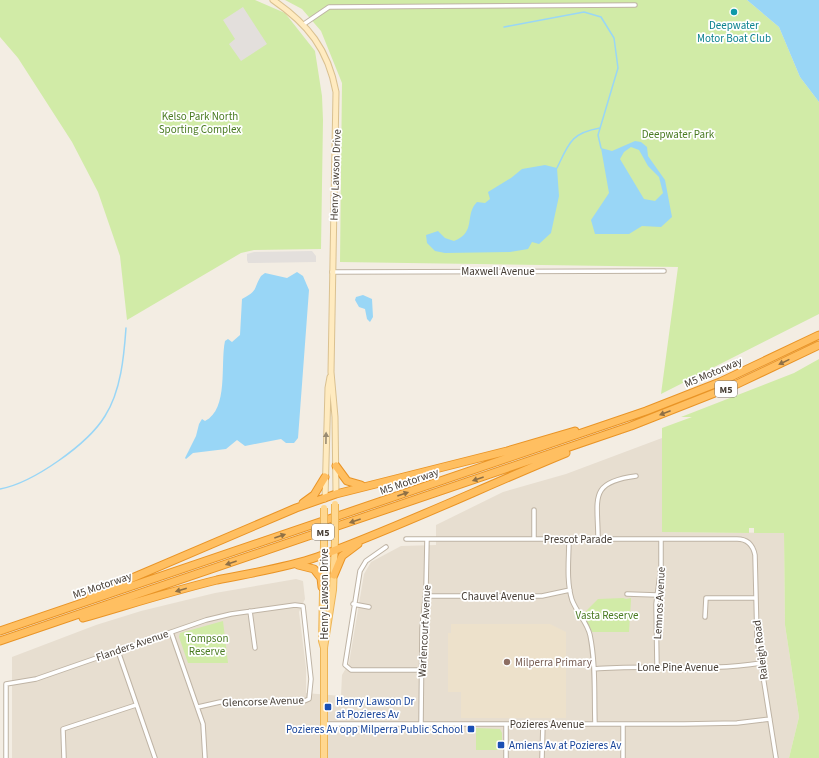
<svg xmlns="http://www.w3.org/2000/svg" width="819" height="758" font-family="'Source Sans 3',sans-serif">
<rect width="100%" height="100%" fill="#f3ede3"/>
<!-- residential -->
<path fill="#e7ded0" d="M662,438v94l122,1 1,92 14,92 -10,41h-777v-101l84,-32 45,-14 74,-18 81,-14 7,2 2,18 -6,13 7,56v25l35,3 1,-21 7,-12 15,-89 7,-12 30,-16 35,-1v-20l67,-33 63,-18z"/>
<!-- education -->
<path fill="#ede1cb" d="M451,624h99l16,8v86h-105v-26h-13v-59h3z"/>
<!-- green -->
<path fill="#d1eba7" d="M0,0h255l30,13 30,38 7,45 1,24 -2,129 -67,1 -13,3 -114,67 -7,-64 -22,-64 -26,-50 -54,-84 -18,-21z
M285,0h462l32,27 21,50 19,25v212l-158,80 17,-127 -338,-5 2,-179 -21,-52 -19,-22z
M819,359v399h-30l10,-41 -14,-92 -1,-92h-30v-5h-5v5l-87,-1v-104l30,-11h-11l113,-44z
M623,598l3,1 5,-1v2l-2,32h-37l-9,-18 15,-15z
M223,621l5,42h-40l-9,-26 1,-4z
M476,728l24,1 2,4v17h-26z"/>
<!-- parking -->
<path fill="#e3dfdc" d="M243,7l24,37 -26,17 -12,-17 6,-5 -12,-19z
M312,251l4,5v6l-68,1 -1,-3v-6l7,-2z"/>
<!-- water -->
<path fill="#99d6f6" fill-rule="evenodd" d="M747,0h72v102l-19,-25 -21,-50z
M635,141l6,1 6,5 1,9 17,24 7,37 -11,10 -19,-1 -13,8h-34l-4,-14 18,-27 -8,-45 11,3zM631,147l8,3 9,16 11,11 4,16 -8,8 -11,-2 -24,-40 4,-7z
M545,165l12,3 2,28 -8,37 -12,11 -7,-2 -4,7 -18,3 -65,1 -10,-2 -8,-8 -1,-8 12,-4 7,7 9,3c23,-9 10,-26 23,-39l8,1 5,-4 -2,-7 23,-14 11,-9z
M297,272l6,4 6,14 -11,148 -4,5h-8l-5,-4 -36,7 -8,-6 -11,9 -33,4 -7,6 -1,-1 11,-22 3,-12 3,-5 3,2c24,-12 15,-57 20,-80l3,-2 4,3 8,-7 2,-36c17,-9 11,-10 19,-23l4,-3 22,5z
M363,295l9,4 1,18 -3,5 -3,-3 -2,-10 -6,-2 -4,-7 1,-3z"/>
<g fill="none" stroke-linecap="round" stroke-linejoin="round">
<!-- stream -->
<path stroke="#99d6f6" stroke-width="1.5" d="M504,27l80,-15 17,5 13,21 4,30 -20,67 3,13
M557,168c12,-25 14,-35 43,-40
M0,489c33,-6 88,-45 105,-73 16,-25 19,-60 21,-88"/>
<defs>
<path id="minor" d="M304,24l25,-17 306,-2
M332,272l332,-1
M406,539h331c10,0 16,6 18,16l2,83 19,120
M534,539v-29
M569,539c0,19 -3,42 3,61 5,13 15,22 18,35 6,29 4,60 5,89
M598,539c0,-40 -10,-57 38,-63
M386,547l-20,14 -6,10 -15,94 6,5h70
M627,594l30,1
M426,596h116l28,-6
M353,604l16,3
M250,611l5,37
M705,617l1,-19h50
M171,632l32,92 2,34
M118,651l37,107
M657,667l-1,-63 5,-37v-28
M594,669c55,-5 112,3 167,-6
M323,724h361l53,-1 33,-4
M421,724l1,-96 4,-39 1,-50
M506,724v34
M623,724v34
M6,758v-74l30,-5 170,-59 25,-6 64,-9 8,1 8,73 -2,20 -7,3h-82l-22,5
M64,758l-1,-29 73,-24
M542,758l1,-34"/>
<path id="secondary" d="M273,0c35,24 55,49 63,92l-5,280 4,45 1,77
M325,499l3,-111 2,-11"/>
<path id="primary" d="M324,544l-2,97 2,7
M324,758v-110l9,-58 2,-50"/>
<path id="motorway" d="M336,466l11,15 14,4
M303,503l11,-8 11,-18
M298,565l16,4 7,9 1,9
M334,575l8,-19 16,-12
M90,596l206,-88 40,-14 171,-43 68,-20
M83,618c45,-13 89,-27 134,-38 34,-7 68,-12 100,-23 85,-31 166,-70 249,-104
M0,631l646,-220 74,-29 99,-47
M0,641l631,-215 104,-41 84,-40"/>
</defs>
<!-- minor casing -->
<use href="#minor" stroke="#bfb4a5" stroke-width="5.5"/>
<!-- secondary casing -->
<use href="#secondary" stroke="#dac190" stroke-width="7"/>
<!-- primary casing -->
<use href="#primary" stroke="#edb557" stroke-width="8"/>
<!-- motorway casing -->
<use href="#motorway" stroke="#e99426" stroke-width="9"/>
<!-- minor -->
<use href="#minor" stroke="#fff" stroke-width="3.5"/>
<!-- secondary -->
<use href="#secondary" stroke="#ffebc0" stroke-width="5"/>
<!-- primary -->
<use href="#primary" stroke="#ffd78f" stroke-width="6"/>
<!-- motorway -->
<use href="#motorway" stroke="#ffbf61" stroke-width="7"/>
<defs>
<path id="primary-bridge" d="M335,540v-36
M324,544v-36"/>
</defs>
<!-- primary-bridge casing -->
<use href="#primary-bridge" stroke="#edb557" stroke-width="8" stroke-linecap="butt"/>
<!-- primary-bridge -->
<use href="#primary-bridge" stroke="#ffd78f" stroke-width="6"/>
</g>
<!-- one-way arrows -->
<defs><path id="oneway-solid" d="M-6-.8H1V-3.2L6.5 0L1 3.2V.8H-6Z"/></defs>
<g fill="#8f7045">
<use href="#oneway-solid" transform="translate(784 362) rotate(154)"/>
<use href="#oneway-solid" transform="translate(665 413) rotate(159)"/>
<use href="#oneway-solid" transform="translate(478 479) rotate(161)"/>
<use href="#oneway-solid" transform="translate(403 494) rotate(-19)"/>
<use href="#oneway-solid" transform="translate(355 521) rotate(161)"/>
<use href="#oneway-solid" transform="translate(280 536) rotate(-19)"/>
<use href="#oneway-solid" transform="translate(231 563) rotate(161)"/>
<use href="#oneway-solid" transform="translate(181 590) rotate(164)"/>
</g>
<use fill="#998b72" href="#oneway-solid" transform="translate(326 438) rotate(-89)"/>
<!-- markers -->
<circle fill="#0f9aa8" stroke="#fff" stroke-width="1.5" cx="734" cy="12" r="4"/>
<circle fill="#8d6e63" stroke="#fff" stroke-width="1.5" cx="507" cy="662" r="4"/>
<g fill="#1a4fb4" stroke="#fff" stroke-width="1.5">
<rect x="324" y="703" width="8" height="8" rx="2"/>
<rect x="467" y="725" width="8" height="8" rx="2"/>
<rect x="497" y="741" width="8" height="8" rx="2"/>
</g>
<g text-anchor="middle" stroke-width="3.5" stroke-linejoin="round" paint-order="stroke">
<!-- shield labels -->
<g fill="#fff" stroke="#7d7670" stroke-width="1">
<rect x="715" y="381" width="22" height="16" rx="3"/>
<rect x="312" y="524" width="22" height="16" rx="3"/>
</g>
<g font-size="10" font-weight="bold" fill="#453c33">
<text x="726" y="393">M5</text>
<text x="323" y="536">M5</text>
</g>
<!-- culture labels -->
<g font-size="11" fill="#0d838f" stroke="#fff">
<text x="734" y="29">Deepwater<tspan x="734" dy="13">Motor Boat Club</tspan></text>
</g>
<!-- park labels -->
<g font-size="11" fill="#4a7b22" stroke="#fff">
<text x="200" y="120">Kelso Park North<tspan x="200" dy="13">Sporting Complex</tspan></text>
<text x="678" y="138">Deepwater Park</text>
<text x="607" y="619">Vasta Reserve</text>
<text x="207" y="642">Tompson<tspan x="207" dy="13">Reserve</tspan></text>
</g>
<!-- street labels -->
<g font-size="11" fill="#453c33" stroke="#fff">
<text transform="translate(335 175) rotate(-88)" y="4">Henry Lawson Drive</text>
<text x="498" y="275">Maxwell Avenue</text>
<text transform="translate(713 372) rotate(-23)" y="4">M5 Motorway</text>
<text transform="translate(409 481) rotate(-19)" y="4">M5 Motorway</text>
<text x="578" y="543">Prescot Parade</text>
<text transform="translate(102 585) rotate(-19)" y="4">M5 Motorway</text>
<text transform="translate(324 594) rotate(-90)" y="4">Henry Lawson Drive</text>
<text x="498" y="600">Chauvel Avenue</text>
<text transform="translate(659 603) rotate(-87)" y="4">Lemnos Avenue</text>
<text transform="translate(424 631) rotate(-87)" y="4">Warlencourt Avenue</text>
<text transform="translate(132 645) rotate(-19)" y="4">Flanders Avenue</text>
<text transform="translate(760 650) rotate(-97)" y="4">Raleigh Road</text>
<text x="678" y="671">Lone Pine Avenue</text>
<text transform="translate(263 701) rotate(-2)" y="4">Glencorse Avenue</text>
<text x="547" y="728">Pozieres Avenue</text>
</g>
<!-- education labels -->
<g font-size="11" fill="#785e54" stroke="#fff" text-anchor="start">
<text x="515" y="666">Milperra Primary</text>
</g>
<!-- transit labels -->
<g font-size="11" fill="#164399" stroke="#fff" text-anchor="start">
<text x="336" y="705">Henry Lawson Dr<tspan x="336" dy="13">at Pozieres Av</tspan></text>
<text x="463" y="733" text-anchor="end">Pozieres Av opp Milperra Public School</text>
<text x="509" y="749">Amiens Av at Pozieres Av</text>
</g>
</g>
</svg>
